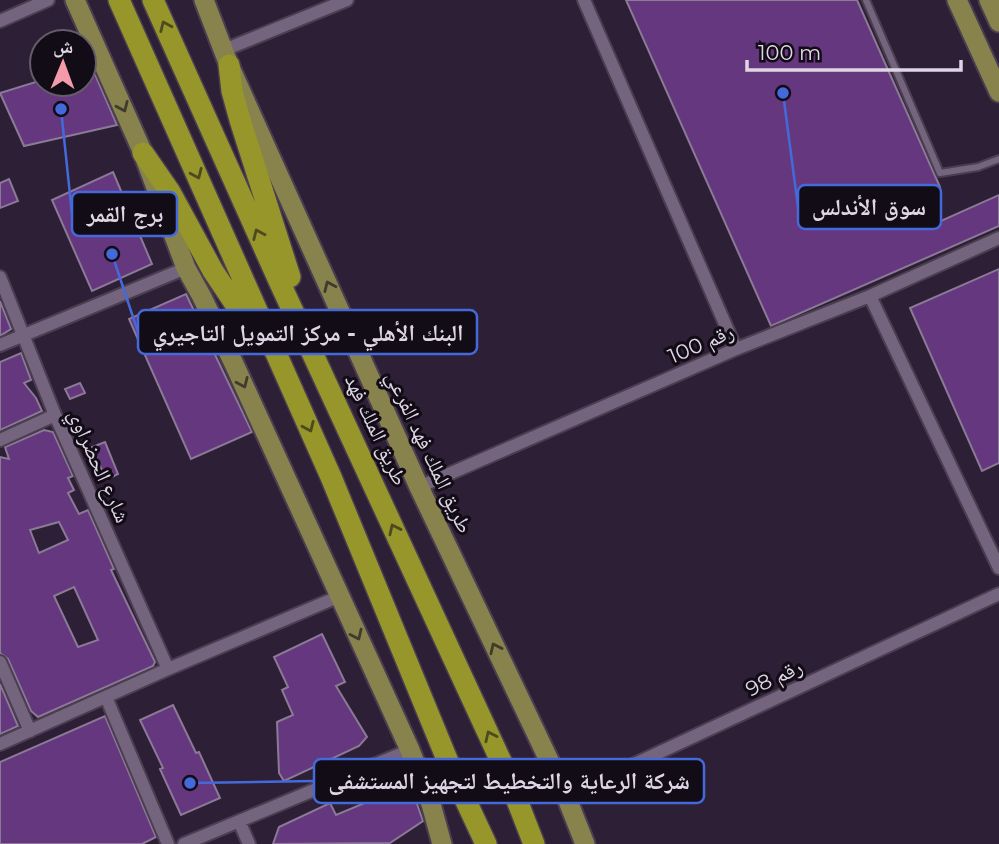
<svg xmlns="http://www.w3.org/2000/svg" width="999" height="844" font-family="Montserrat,'Noto Naskh Arabic',sans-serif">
<rect width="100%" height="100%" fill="#2d1f35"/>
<!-- building -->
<path fill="#65377f" stroke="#8a7a95" stroke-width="2" fill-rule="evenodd" d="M626,0h231l83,187 -12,5 13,29 58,-26v31l-228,100z
M91,65l26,60 -93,21 -24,-53 42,-13v4h42v-17z
M113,172l39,92 -60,27 -40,-91z
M9,179l9,22 -18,7v-25z
M999,269v194l-17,8 -72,-163z
M186,294l66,138 -61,27 -62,-140z
M0,301l11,28 -11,7z
M21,353l10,27 -7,3 12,15 6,13 -42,19v-68z
M80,383l5,10 -15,6 -5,-10z
M44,430l9,2 20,44 -5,2 6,12 -6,3 11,21 9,-4 26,59 -3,1 44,92 -2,4 -115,51 -7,-6 -23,-52 -8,-6v-196l9,2 -4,-12zM59,522l9,18 -29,13 -9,-23zM74,587l24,53 -20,7 -24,-51z
M105,442l13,32 -12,6 -14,-33z
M322,634l23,48 -9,4 31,51 -8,9 -75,35 -5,-8 -2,-51 16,-7 -11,-25 6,-3 -14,-30z
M0,684l18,42 -18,8z
M173,705l23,48 3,-1 21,46 -39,17 -21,-46 3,-1 -23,-48z
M105,716l51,121 -14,7h-142v-82z
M410,784l13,37 -33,22 -117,1 6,-17 51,-24 6,12z"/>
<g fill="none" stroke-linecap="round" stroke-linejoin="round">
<defs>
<path id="service" d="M866,0l74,173 38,-6 21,-8"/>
<path id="minor" d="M584,0l152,349
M0,21l48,-21
M224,50l123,-50
M0,277l55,138 113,254
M870,296l129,272
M0,345l186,-77
M0,440l55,-25
M419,487l317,-138 134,-53 129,-58
M0,662l30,69
M106,697l62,147
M0,744l168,-75 172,-73
M566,796l433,-202
M239,821l10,23
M184,844l226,-94"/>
<path id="primary" d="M75,0l68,153 43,115 16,29 33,69 175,384 21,54 11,40
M204,0l25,65 190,422 147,309 19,48
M957,0l42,92
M989,0l10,22"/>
<path id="motorway" d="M119,0l212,477 120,292 35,75
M153,0l126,281 227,491 28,72
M229,65l3,26 8,29 50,157
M143,153l27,39 43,79 47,70"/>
</defs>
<!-- service casing -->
<use href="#service" stroke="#4a3e50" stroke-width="10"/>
<!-- minor casing -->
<use href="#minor" stroke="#4a3e50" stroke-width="16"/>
<!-- primary casing -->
<use href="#primary" stroke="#4a3e50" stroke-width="23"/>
<!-- motorway casing -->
<use href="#motorway" stroke="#4a3e50" stroke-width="24"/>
<!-- service -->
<use href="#service" stroke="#74647e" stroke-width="6"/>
<!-- minor -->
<use href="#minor" stroke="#74647e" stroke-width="12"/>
<!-- primary -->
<use href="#primary" stroke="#88824c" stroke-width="19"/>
<!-- motorway -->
<use href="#motorway" stroke="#96962a" stroke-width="21"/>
</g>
<!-- one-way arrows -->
<defs><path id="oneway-chevron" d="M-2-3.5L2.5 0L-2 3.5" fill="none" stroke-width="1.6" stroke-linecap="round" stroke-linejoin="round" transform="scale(1.75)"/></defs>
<g stroke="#4d4a1f">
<use href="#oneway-chevron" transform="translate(165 26) rotate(-114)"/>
<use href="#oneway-chevron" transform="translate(197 174) rotate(66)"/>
<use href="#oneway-chevron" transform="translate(258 234) rotate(-114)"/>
<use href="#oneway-chevron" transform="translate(309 427) rotate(66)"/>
<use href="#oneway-chevron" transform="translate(394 529) rotate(-115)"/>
<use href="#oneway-chevron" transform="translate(490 736) rotate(-115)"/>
</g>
<g stroke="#413b2c">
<use href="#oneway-chevron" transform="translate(123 107) rotate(66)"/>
<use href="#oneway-chevron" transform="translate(329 286) rotate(-114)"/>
<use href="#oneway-chevron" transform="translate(243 383) rotate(66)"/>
<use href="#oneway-chevron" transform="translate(357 635) rotate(65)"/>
<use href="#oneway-chevron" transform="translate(495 648) rotate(-115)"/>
</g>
<g text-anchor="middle" stroke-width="6" stroke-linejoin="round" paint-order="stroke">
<!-- street labels -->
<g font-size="21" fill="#dfd6e5" stroke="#120c16">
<text transform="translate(701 344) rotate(-23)" y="7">رقم 100</text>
<text transform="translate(376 430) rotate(65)" y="7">طريق الملك فهد</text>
<text transform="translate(429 452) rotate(65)" y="7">طريق الملك فهد الفرعي</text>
<text transform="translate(99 466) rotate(66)" y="7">شارع الحضراوي</text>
<text transform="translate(774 678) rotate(-25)" y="7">رقم 98</text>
</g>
</g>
<!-- callouts -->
<path fill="none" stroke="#4469db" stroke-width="2.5" d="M783 93L798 207M61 109L72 214M112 254L138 332M190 783L314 781"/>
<g fill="#4469db" stroke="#120c16" stroke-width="2.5">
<circle cx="783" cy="93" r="7"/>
<circle cx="61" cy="109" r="7"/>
<circle cx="112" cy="254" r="7"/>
<circle cx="190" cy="783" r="7"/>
</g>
<g fill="#120c16" stroke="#4469db" stroke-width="2.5">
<rect x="798" y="185" width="143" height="44" rx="7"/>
<rect x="72" y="192" width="105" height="44" rx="7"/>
<rect x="138" y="310" width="339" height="44" rx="7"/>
<rect x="314" y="759" width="390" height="44" rx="7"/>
</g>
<g font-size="23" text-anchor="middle" font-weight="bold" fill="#dfd6e5">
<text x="869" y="215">سوق الأندلس</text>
<text x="125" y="222">برج القمر</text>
<text x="308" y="341">البنك الأهلي - مركز التمويل التاجيري</text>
<text x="509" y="789">شركة الرعاية والتخطيط لتجهيز المستشفى</text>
</g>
<!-- north arrow -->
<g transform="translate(63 63) rotate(1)"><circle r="33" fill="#120c16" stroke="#645d69" stroke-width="2"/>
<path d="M0-5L12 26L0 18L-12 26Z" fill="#f39aab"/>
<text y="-10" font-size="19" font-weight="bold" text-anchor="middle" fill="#dfd6e5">ش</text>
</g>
<!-- scale -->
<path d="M747 60v10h214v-10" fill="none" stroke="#dfd6e5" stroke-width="3.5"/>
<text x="758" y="60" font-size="21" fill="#dfd6e5" stroke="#120c16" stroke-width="5" paint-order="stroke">100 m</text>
</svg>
